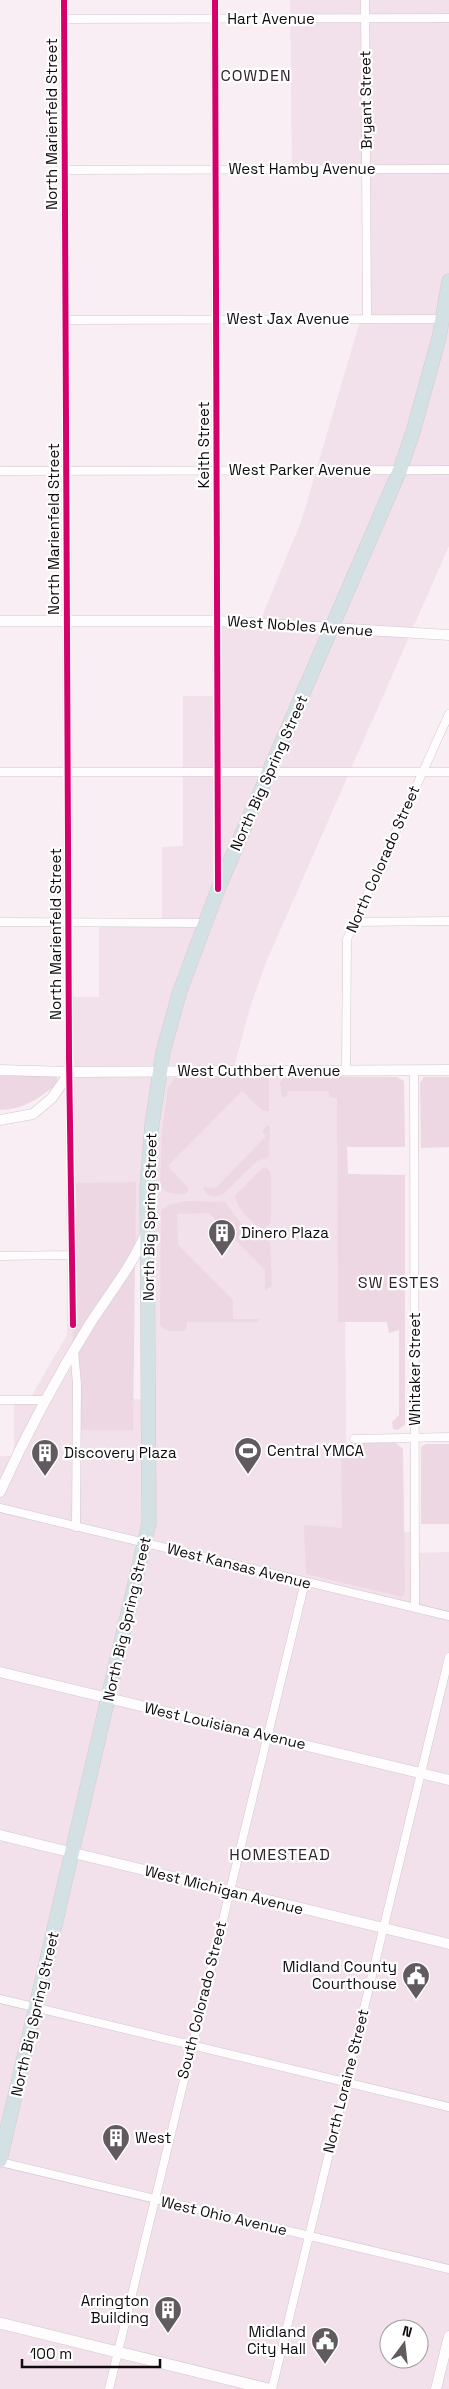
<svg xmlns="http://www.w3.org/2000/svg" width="449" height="2389" font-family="'Space Grotesk',sans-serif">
<rect width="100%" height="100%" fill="#f8eef3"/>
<!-- built -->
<path fill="#f2e1ea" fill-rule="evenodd" d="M290,0h159v546l-182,414 -16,44 -18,67h110l4,461h68v21l34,-1v837h-449v-933h14v-54h14l39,-67 -1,-338h33v-75h63v-75l21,-1v-150h33l1,-80 44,3 41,-100 65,-222 -1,-127h-74zM139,1255h9l1,144 -67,1zM389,2329h30v30h-30z"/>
<!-- green -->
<path fill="#ecd7e2" d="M0,1076h57v8c-18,14 -34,26 -57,26z
M269,1076v35h-6l-21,-20 -74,75 20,22v4l-3,2c-11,0 -20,1 -25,-10l2,-53 6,-44 7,-9z
M285,1076l112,1 7,4 1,66h-58l1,27 57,1v249l-7,6 -5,-1 -1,-7 7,-7v-85l-10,3 -2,-11h-49l-1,-224 -8,-1v-6h-41l-2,7 -4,-1 -2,-14z
M424,1077h25v70l-28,1 -1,-65z
M267,1125l3,2 -1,30 -12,4 -32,32 -11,4 -8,-4 -3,-6 13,1 50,-52 -4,-5z
M266,1167l5,6v49l-6,7c-11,-2 -29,-22 -30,-33l26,-27z
M136,1182l-3,248h-58l-6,-247z
M185,1201l40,1 22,30h5c6,6 13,4 18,9l2,45 -7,5v-21l-56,-57 -32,1 1,31 55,55v19h26v3h-72v6l-3,3c-9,0 -19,2 -24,-6l1,-115 7,-5z
M341,1440l5,3h50l7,6 2,143 -3,5 -96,-23 -2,-49 38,3z
M427,1444h22v80h-28v-75l1,-3z"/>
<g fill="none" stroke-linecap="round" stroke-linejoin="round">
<defs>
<path id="minor" d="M64,0l5,1058 4,267
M215,0l3,882
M365,0l2,319
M64,19l385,-1
M65,170l384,-1
M66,320l379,-1
M0,471l449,-1
M0,772h449
M0,922l205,1
M354,922l95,-1
M414,1070l1,538
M346,1071l1,-132 102,-225
M0,1256l71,-1
M74,1351l3,33 -1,143
M0,1400h45
M354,1439l95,-2
M0,1508l449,108
M0,1999l449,108
M0,2162l449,107
M109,2389l196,-807
M272,2389l177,-732"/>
<path id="tertiary" d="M0,621h217l232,14
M0,1070l70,2 379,-2
M0,1120l33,-6 19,-16 18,-26
M0,1492c26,-57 55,-112 88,-165 20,-32 43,-59 58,-94
M0,1672l449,108
M0,1835l449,109
M436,2389l13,-53"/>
<path id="secondary" d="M0,2323l268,66"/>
<path id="trunk" d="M0,2160l149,-637 -2,-337 5,-62 11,-72 17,-61 38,-102 182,-419 13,-38 26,-94 10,-57"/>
</defs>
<!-- minor casing -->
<use href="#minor" stroke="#d0c9cd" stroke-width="9"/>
<!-- tertiary casing -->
<use href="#tertiary" stroke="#d0c9cd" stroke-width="11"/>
<!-- secondary casing -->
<use href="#secondary" stroke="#d0c9cd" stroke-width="12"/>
<!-- trunk casing -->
<use href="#trunk" stroke="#d1cccf" stroke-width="15"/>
<!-- minor -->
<use href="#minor" stroke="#fefcfd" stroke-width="8"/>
<!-- tertiary -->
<use href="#tertiary" stroke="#fefcfd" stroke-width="10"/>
<!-- secondary -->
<use href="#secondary" stroke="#fefcfd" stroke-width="11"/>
<!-- trunk -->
<use href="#trunk" stroke="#d3e1e4" stroke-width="14"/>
<defs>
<path id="cycleway" d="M64,0l5,1058 4,267
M215,0l3,889"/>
</defs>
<!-- cycleway casing -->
<use href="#cycleway" stroke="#fff" stroke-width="9"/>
<!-- cycleway -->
<use href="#cycleway" stroke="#d6006c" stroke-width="6"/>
</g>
<!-- icons -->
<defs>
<symbol id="building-pin" viewBox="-11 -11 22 30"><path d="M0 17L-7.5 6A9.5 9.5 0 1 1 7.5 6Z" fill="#615a5e" stroke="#fff"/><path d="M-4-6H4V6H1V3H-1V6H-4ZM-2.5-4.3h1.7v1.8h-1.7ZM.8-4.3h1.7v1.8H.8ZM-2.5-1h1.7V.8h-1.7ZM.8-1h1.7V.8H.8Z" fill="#fff"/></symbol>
<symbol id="stadium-pin" viewBox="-11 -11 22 30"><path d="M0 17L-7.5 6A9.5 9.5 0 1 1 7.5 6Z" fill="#615a5e" stroke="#fff"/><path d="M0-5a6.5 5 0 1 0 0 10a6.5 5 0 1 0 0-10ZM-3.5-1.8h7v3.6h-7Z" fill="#fff"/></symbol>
<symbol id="civic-pin" viewBox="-11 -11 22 30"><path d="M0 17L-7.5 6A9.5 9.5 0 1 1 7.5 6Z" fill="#615a5e" stroke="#fff"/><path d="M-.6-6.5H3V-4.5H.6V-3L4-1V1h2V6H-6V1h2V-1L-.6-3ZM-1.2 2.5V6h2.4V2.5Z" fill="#fff"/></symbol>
</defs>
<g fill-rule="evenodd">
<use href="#building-pin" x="206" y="1217" width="32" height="43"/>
<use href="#stadium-pin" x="232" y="1435" width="32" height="43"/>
<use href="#building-pin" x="29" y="1437" width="32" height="43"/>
<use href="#civic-pin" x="400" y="1960" width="32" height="43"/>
<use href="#building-pin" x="100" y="2122" width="32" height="43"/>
<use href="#building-pin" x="152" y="2294" width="32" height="43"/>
<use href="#civic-pin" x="309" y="2325" width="32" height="43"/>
</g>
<g text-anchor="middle" stroke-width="4.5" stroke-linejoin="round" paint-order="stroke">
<!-- street labels -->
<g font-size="15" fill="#0f0a0d" stroke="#fff">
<text x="271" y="24">Hart Avenue</text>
<text transform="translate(366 100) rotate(-91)" y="5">Bryant Street</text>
<text transform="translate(52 124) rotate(-90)" y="5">North Marienfeld Street</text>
<text x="302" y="174">West Hamby Avenue</text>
<text x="288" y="324">West Jax Avenue</text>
<text transform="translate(204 445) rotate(-90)" y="5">Keith Street</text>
<text x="300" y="475">West Parker Avenue</text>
<text transform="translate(54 529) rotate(-90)" y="5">North Marienfeld Street</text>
<text transform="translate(300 626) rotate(4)" y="5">West Nobles Avenue</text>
<text transform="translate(269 773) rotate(-66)" y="5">North Big Spring Street</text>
<text transform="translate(383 859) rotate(-66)" y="5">North Colorado Street</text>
<text transform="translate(56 934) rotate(-90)" y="5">North Marienfeld Street</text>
<text x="259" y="1076">West Cuthbert Avenue</text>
<text transform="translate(150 1217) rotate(-89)" y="5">North Big Spring Street</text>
<text transform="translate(415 1369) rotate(-90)" y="5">Whitaker Street</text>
<text transform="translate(239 1566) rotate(14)" y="5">West Kansas Avenue</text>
<text transform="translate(127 1619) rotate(-77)" y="5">North Big Spring Street</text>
<text transform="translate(225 1726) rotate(13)" y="5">West Louisiana Avenue</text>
<text transform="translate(224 1890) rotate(14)" y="5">West Michigan Avenue</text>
<text transform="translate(202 2000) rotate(-76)" y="5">South Colorado Street</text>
<text transform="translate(35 2014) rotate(-77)" y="5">North Big Spring Street</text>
<text transform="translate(346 2081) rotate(-76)" y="5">North Loraine Street</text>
<text transform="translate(224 2216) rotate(13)" y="5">West Ohio Avenue</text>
</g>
<!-- poi labels -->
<g font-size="15" fill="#0f0a0d" stroke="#fff" text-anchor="start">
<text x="241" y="1238">Dinero Plaza</text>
<text x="267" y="1456">Central YMCA</text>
<text x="64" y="1458">Discovery Plaza</text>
<text x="397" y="1972" text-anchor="end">Midland County<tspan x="397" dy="17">Courthouse</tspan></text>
<text x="135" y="2143">West</text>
<text x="149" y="2306" text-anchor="end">Arrington<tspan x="149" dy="17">Building</tspan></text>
<text x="306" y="2337" text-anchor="end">Midland<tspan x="306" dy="17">City Hall</tspan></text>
</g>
<!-- neighbourhood labels -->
<g font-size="16" letter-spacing="1" fill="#32242b" stroke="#fff">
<text x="256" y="81">COWDEN</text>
<text x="399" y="1288">SW ESTES</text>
<text x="280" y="1860">HOMESTEAD</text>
</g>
</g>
<!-- north arrow -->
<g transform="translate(404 2344) rotate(15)"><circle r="24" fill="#ffffff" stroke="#9f9d9e"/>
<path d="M0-4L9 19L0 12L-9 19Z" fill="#615a5e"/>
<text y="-8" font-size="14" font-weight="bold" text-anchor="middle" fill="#0f0a0d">N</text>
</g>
<!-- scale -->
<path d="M22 2359v8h138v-8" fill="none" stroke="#0f0a0d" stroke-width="2.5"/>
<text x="30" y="2359" font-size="15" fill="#0f0a0d" stroke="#ffffff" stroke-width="4" paint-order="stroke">100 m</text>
</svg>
